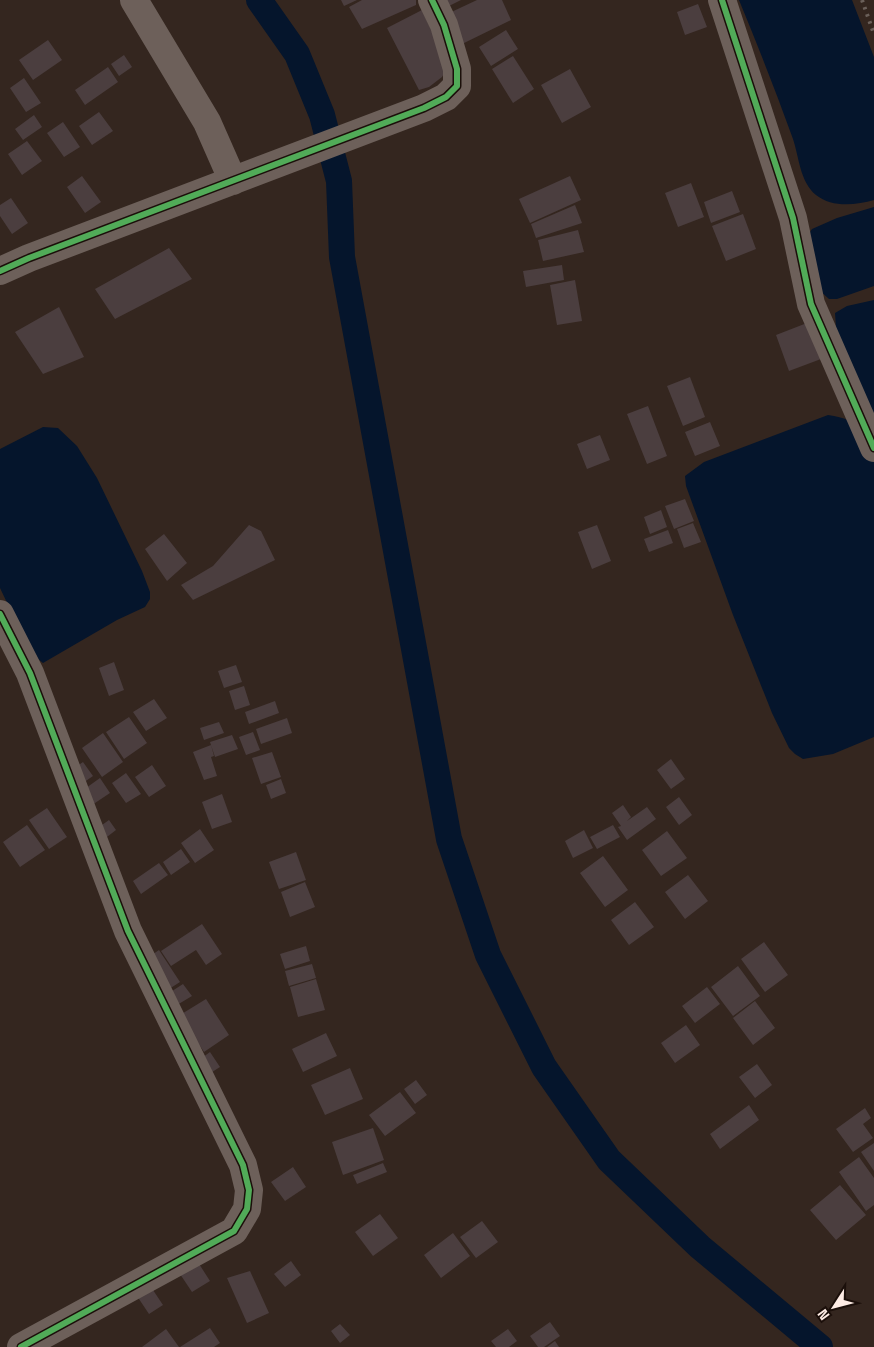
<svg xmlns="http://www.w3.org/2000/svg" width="874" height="1347" font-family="'Space Grotesk',sans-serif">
<rect width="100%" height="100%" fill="#34261f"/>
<!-- water -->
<path fill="#05152c" d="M739,0h113l22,57v143c-18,5 -42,8 -58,-5 -16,-13 -17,-38 -23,-56 -17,-47 -35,-93 -54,-139z
M874,207v79l-37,13h-8l-11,-10 -12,-51 6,-9 25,-11z
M874,300v133l-37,-92 -2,-28 12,-7z
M828,415c34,5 36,17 46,47v275l-41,17 -30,5 -8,-5 -6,-6 -17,-35 -39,-98 -47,-129 -1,-10 19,-14z
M43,427l15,1 19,18 20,32 45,93 8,21v7l-5,8 -28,13 -74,43 -5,-4 -28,-50 -10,-21v-139z"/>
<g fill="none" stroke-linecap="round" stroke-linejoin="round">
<!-- canal -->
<path stroke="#05152c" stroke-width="26" d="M259,0l38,54 25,61 17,66 3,76 107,582 39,116 56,112 65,93 91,87 120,100"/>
</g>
<!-- building -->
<path fill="#4b3e3f" d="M341,0h16l-13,6z
M362,0h54v5l-54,24 -13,-22z
M440,0h21l-16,8z
M477,0h25l9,20 -51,25 -15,-30z
M698,4l9,23 -22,8 -8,-23z
M422,10l26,57 -6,10 -13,10 -10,3 -32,-62z
M506,30l12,19 -27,17 -12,-19z
M48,40l14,20 -29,20 -14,-20z
M124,55l8,12 -13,9 -8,-12z
M513,56l21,33 -21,14 -21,-34z
M108,67l10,15 -33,23 -10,-15z
M570,69l21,38 -29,16 -21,-38z
M24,78l17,25 -15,9 -16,-24z
M99,112l14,19 -21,14 -13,-19z
M34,115l8,12 -19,13 -8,-11z
M63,122l17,25 -16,10 -17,-24z
M27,141l15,20 -20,14 -14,-21z
M82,176l19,26 -16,11 -18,-26z
M570,176l11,24 -51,23 -11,-24z
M691,183l13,34 -26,10 -13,-34z
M732,191l8,21 -29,11 -7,-21z
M11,198l17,25 -16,11 -12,-18v-11z
M575,205l7,18 -46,15 -5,-14z
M743,214l13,35 -30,12 -14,-35z
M578,230l6,22 -41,9 -5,-21z
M169,248l23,31 -77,40 -20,-30z
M562,265l2,15 -38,7 -3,-16z
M575,280l7,41 -25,4 -7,-40z
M59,307l25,50 -41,17 -28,-42z
M807,323l14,36 -32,12 -13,-36z
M690,377l15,40 -22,9 -16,-40z
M648,406l19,50 -20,8 -20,-50z
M710,422l10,24 -25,10 -10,-24z
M600,435l10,25 -23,9 -10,-25z
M685,499l9,22 -20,8 -9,-23z
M661,510l6,17 -17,7 -6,-17z
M693,523l8,19 -17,6 -7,-19z
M249,525l12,6 14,29 -82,40 -12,-15 32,-19z
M597,525l14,36 -19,8 -14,-37z
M668,530l5,13 -24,9 -5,-13z
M164,534l23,29 -20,18 -22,-32z
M114,662l10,28 -15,6 -10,-28z
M236,665l6,17 -18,6 -6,-17z
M244,686l6,19 -15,5 -6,-19z
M154,699l13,19 -21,13 -13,-19z
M275,701l4,12 -30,11 -4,-12z
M129,717l18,26 -23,16 -18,-27z
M287,718l5,15 -31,11 -5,-15z
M219,722l5,11 -20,7 -4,-12z
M253,732l7,18 -14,5 -7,-18z
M103,733l20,29 -21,15 -20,-29z
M232,735l6,14 -23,8 -5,-15z
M211,745l3,11 -3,1 6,19 -13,4 -11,-28z
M272,752l9,25 -20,7 -9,-26z
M671,759l14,20 -14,10 -14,-19z
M83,762l10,14 -13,9 -10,-14z
M152,765l14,21 -17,11 -14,-20z
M126,773l15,21 -15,9 -14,-20z
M100,778l10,15 -21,14 -10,-14z
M281,779l5,14 -15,6 -5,-14z
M222,794l10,28 -20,7 -10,-27z
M679,797l13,18 -13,10 -13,-18z
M623,805l8,12 -4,4 20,-14 9,12 -29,21 -9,-13 3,-1 -9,-13z
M47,808l20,29 -18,12 -20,-29z
M109,820l7,10 -13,10 -8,-10z
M27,825l18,25 -25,17 -17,-25z
M613,825l7,12 -23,12 -7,-12z
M200,829l14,21 -19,13 -14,-20z
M584,830l9,18 -20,10 -8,-17z
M667,831l20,27 -26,18 -19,-26z
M181,849l9,13 -19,13 -8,-13z
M296,852l10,28 -27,9 -10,-27z
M603,856l25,34 -23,17 -25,-34z
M159,863l9,12 -27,19 -8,-13z
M688,875l20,26 -23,18 -20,-27z
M305,882l10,25 -25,10 -9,-25z
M635,902l19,25 -25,18 -18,-25z
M202,924l20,30 -16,11 -10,-15 -25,16 -10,-15z
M764,942l24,33 -23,17 -24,-33z
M306,946l4,15 -25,8 -5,-15z
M159,950l21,32 -14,9 -20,-32z
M312,964l4,14 -27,8 -4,-15z
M738,966l22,30 -27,20 -22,-29z
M316,979l9,31 -27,7 -8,-30z
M183,984l9,12 -15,9 -8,-12z
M707,987l13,17 -25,19 -13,-17z
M206,999l23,36 -25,17 -24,-37z
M755,1001l20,27 -22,17 -20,-27z
M686,1025l14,20 -25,18 -14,-20z
M326,1033l11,23 -34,16 -11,-23z
M210,1052l10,15 -11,7 -10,-14z
M757,1064l15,21 -17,13 -16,-21z
M350,1068l13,31 -38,16 -14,-30z
M416,1080l11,15 -12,9 -11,-15z
M400,1092l16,21 -31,23 -16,-21z
M749,1105l10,15 -39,29 -10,-15z
M865,1108l6,10 -8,6 10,14 -20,14 -17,-23z
M373,1128l11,32 -41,15 -11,-33z
M874,1143v28l-13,-19z
M859,1157l15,21v27l-8,6 -27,-39z
M383,1163l4,9 -30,12 -4,-9z
M293,1167l13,20 -21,14 -14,-19z
M840,1185l26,30 -30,25 -26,-30z
M380,1214l18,24 -25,18 -18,-24z
M482,1221l16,21 -22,16 -16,-21z
M453,1233l17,23 -29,22 -17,-23z
M194,1256l16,25 -18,11 -16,-24z
M291,1261l10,14 -16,12 -11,-13z
M250,1271l19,42 -22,10 -20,-45z
M151,1287l12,18 -14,9 -12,-18z
M550,1322l10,14 -16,11h-6l-8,-11z
M340,1324l10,11 -10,8 -9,-12z
M210,1328l10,15 -6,4h-34z
M166,1329l13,18h-37z
M508,1329l9,12 -8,6h-13l-5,-6z
M555,1341l4,6h-12z"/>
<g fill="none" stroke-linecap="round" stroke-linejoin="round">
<!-- minor -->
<path stroke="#6d605a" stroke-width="28" d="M134,0l73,122 26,59
M722,0l71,218 18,86 63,144
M0,271l29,-13 395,-150 22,-11 11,-11v-17l-13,-44 -12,-25
M0,614l30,59 98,258 115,234 6,25 -2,19 -13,22 -213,116"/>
<!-- rail -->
<path stroke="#6b605a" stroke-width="4" stroke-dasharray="2.5 5" stroke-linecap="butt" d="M862,0l12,34"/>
<defs>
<path id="cycleway" d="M722,0l71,218 18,86 63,144
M0,271l29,-13 395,-150 22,-11 11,-11v-17l-13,-44 -12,-25
M0,614l30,59 98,258 115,234 6,25 -2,19 -13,22 -213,116"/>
</defs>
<!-- cycleway casing -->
<use href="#cycleway" stroke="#1b0f0a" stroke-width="9"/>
<!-- cycleway -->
<use href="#cycleway" stroke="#51ab58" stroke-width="6"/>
</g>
<!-- north arrow -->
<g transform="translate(834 1307) rotate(234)" stroke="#1b0f0a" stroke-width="4" paint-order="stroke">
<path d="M0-4L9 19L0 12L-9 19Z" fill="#feece5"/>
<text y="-8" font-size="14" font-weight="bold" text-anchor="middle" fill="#feece5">N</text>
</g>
</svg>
